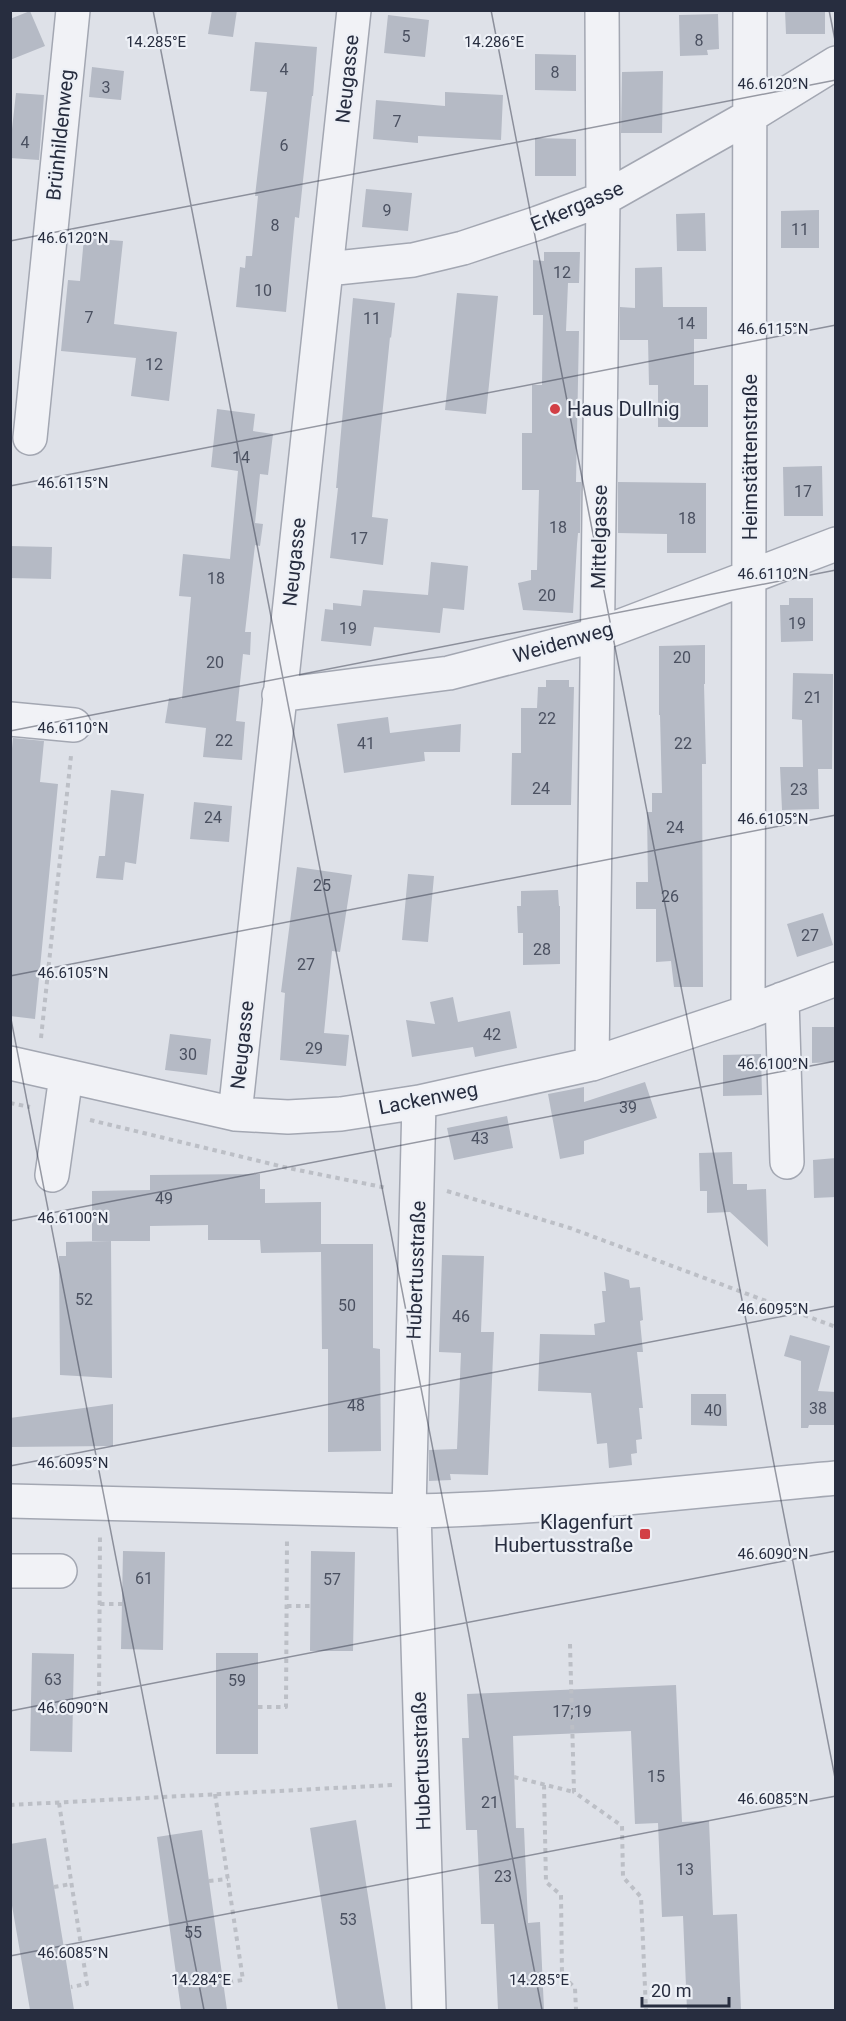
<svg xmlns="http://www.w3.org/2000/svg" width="846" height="2021" font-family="Roboto,sans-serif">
<rect width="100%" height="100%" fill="#dee1e8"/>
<!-- building -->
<path fill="#b5bac5" d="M212,10h25l-4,27 -25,-3z
M785,10h40v24h-39z
M30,11l15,35 -35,14v-41z
M718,14l1,35 -12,1 1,5 -28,1 -1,-41z
M388,15l41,5 -4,37 -41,-4z
M255,42l62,5 -4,49h-1l-13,122 -4,-1 -9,95 -50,-5 4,-40 5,1 1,-12h6l6,-60h-3l12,-104 -17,-1z
M535,54l41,1v36l-41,-1z
M92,67l32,4 -3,29 -32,-3z
M663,71l-1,62h-41l1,-61z
M445,92l58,3 -2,45 -83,-4v7l-45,-4 3,-39 69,6z
M16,93l28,2 -5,65 -29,-2v-29h2z
M535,138l41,1v37h-41z
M366,189l46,4 -4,38 -46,-4z
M819,210v38h-38v-37z
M705,213l1,38h-29l-1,-37z
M84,238l39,3 -9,83 63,8 -8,69 -38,-5 5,-38 -75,-7 7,-71 12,1z
M544,252h36l-1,31h-11l-2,48h13l-3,151h5l-1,51h-2l-1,11 -4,69 -50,-3 -5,-27 13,-3v-10h6l2,-80h-17v-57h10v-48h10l1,-70h-10v-55l11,1z
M662,267l1,40h44v32h-13v46h14v42h-50v-42h-9l-1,-45h-28v-33l15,1v-40z
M457,293l41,3 -12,118 -41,-4z
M353,298l42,5 -4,35 -1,-1 -18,180 16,2 -5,46 -53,-7 8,-70h-2z
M217,409l38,5 -2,17 20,3 -5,41 -8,-1 -5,49 8,1 -3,22 -5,-1 -10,87h6l-1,23 -7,-1 -7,67 9,1 -3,38 -39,-3 3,-29 -41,-5 4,-25 13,1 9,-102 -12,-1 4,-42 47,5 8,-88 -27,-4z
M822,466l1,50h-39l-1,-49z
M618,482l88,1v70h-39v-19l-49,-1z
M10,546l42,1 -1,32 -41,-1z
M431,562l37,4 -4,44 -21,-2 -3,25 -66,-6 -3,19 -50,-5 4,-32 8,1v-7l28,3 2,-16 65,5z
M789,598h24v43l-32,1 -1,-37h9z
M705,645v39h-1l2,80h-4l1,223h-29l-3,-26 -15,1v-53h-20v-27h12l-1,-70h5v-19h10l-2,-78h-1v-69z
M793,673l40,1 -1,95h-14l1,40 -37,1 -2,-43h23l-1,-47 -10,-1z
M546,680h23v7h5l-3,118h-60l1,-52h9v-45h16l1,-21h8z
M388,717l2,16 71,-9 -1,28h-36l1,9 -81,12 -7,-49z
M13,738l31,3 -4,41 18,2 -23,235 -25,-3v-247z
M111,790l33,4 -8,70 -11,-2 -2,18 -27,-2 3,-22h6z
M194,802l38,4 -3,36 -39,-3z
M297,867l55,8 -12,77 -8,-1 -8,82 25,2 -3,31 -66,-6 5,-67 -4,-1z
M408,874l26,2 -6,66 -26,-2z
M558,890l1,16h1v58l-37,1v-32h-5l-1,-27h4v-15z
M823,913l10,32 -36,12 -10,-33z
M453,997l5,25 52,-11 7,37 -42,9 -2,-10 -61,10 -6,-37 29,4 -5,-22z
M812,1027h24v35l-24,1z
M170,1034l41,5 -4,36 -42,-5z
M761,1054l1,41 -39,1v-41z
M645,1082l12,36 -73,23v13l-24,5 -12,-65 36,-7v15z
M507,1116l6,32 -59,12 -7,-32z
M732,1152l1,32h14v6l19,-1 2,58 -38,-35 -23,1v-22h-7l-1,-38z
M836,1158v39l-22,1 -1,-38z
M260,1174v15h5v14l56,-1v42h52v104l7,1 1,102 -53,1v-103h-6l-1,-97 -60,1 -1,-13h-52v-15l-58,1v15h-58v-50l58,-1v-15z
M111,1241l1,137 -52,-3 -1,-119h7v-14z
M442,1255l42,1 -3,76h13l-6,143 -38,-1 1,6 -22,1v-31l28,-1 4,-96 -22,-1z
M604,1272l25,8 1,8 10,-1 3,33 -3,1 3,31h-6l6,56h-4l3,31 -6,1 1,13 -6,1 1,11 -23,3 -2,-25 -10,1 -6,-51 -53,-2 2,-57 55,1 -1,-11 11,-2 -3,-31h4z
M790,1335l40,11 -12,45 18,1v33h-27l-1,3h-7v-67l-17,-5z
M691,1394h35l1,32 -36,-1z
M113,1404v42l-103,1v-29z
M123,1551l42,1 -2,98 -42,-1z
M311,1551l44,1 -2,99h-43z
M32,1653l42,1 -2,98 -42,-1z
M216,1653h42v101h-42z
M676,1685l6,137 27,-1 4,94 24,-1 4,96h-54l-4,-94 -21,1 -4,-94 -23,1 -4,-93 -118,5 3,92h8l4,95 12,-1 4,88h-46l-4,-86h-13l-4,-94h-11l-4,-92h7l-2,-44z
M356,1820l30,190h-48l-28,-182z
M202,1830l7,51 18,129h-46l-24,-173z
M46,1838l8,49 20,123h-44l-20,-116v-50z"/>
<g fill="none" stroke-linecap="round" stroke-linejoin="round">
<defs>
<path id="minor" d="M327,269l86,-9 50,-12 75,-25 65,-24 147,-83 86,-53
M30,438l43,-428
M279,695l170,-22 148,-38 239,-91
M10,719l64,6
M782,999l5,163
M748,1012l2,-1002
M10,1063l225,51 53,3 53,-3 78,-12 173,-38 156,-52 88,-33
M592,1064l11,-865 -1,-189
M235,1114l119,-1104
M52,1175l14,-99
M10,1501l404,10c141,-3 281,-20 422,-33
M409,1511l10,-409
M414,1511l15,499
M10,1571h50"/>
</defs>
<!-- minor casing -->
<use href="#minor" stroke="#a3a7b2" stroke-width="36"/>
<!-- path -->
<path stroke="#bcbfc6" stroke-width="4" stroke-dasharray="4.5 4.5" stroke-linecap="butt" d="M41,1038l30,-282
M10,1103l20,4
M90,1120l198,48 99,20
M447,1191l123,37 266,99
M100,1604h22
M287,1606h23
M570,1644l4,148 48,34 1,51 18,20 5,113
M73,1704l26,1 1,-172
M258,1707h28l1,-169
M514,1777l60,15
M544,1785l2,97 15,13 1,80 13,13 1,22
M215,1794l28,186 -20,3
M59,1803l28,181 -16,3
M10,1805l383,-20
M209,1881l19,-2
M54,1887l17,-3"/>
<!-- minor -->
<use href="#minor" stroke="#f1f2f6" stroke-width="33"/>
</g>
<!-- ticks -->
<path fill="none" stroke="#272d3f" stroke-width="1.5" stroke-opacity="0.45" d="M153,10l389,2000M491,10l345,1773M829,10l7,35M10,241l826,-161M10,486l826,-161M10,731l826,-161M10,976l826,-161M10,1014l194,996M10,1221l826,-160M10,1466l826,-160M10,1711l826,-160M10,1956l826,-160"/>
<!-- markers -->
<g fill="#d23f46" stroke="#edf0f6" stroke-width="2">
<circle cx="555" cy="409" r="6"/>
<rect x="639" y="1528" width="12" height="12" rx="3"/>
</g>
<g text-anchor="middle" stroke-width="4.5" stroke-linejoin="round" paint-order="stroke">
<!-- number labels -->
<g font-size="16" fill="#4a5060">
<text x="406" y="42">5</text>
<text x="699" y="46">8</text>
<text x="284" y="75">4</text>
<text x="555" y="78">8</text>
<text x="106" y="93">3</text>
<text x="397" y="127">7</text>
<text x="25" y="148">4</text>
<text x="284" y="151">6</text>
<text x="387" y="216">9</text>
<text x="275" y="231">8</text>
<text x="800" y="235">11</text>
<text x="562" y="278">12</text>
<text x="263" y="296">10</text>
<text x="89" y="323">7</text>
<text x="372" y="324">11</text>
<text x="686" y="329">14</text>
<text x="154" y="370">12</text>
<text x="241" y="463">14</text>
<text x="803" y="497">17</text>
<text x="687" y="524">18</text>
<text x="558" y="533">18</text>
<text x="359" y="544">17</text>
<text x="216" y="584">18</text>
<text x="547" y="601">20</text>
<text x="797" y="629">19</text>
<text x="348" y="634">19</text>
<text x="682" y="663">20</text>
<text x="215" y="668">20</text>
<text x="813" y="703">21</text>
<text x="547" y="724">22</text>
<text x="224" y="746">22</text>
<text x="366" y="749">41</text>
<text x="683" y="749">22</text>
<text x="541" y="794">24</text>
<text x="799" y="795">23</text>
<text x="213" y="823">24</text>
<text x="675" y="833">24</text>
<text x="322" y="891">25</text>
<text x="670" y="902">26</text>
<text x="810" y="941">27</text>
<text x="542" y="955">28</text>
<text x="306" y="970">27</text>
<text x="492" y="1040">42</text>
<text x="314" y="1054">29</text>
<text x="188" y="1060">30</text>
<text x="628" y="1113">39</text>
<text x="480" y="1144">43</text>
<text x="164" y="1204">49</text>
<text x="84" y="1305">52</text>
<text x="347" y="1311">50</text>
<text x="461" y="1322">46</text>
<text x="356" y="1411">48</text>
<text x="818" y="1414">38</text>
<text x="713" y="1416">40</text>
<text x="144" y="1584">61</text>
<text x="332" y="1585">57</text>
<text x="53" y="1685">63</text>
<text x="237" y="1686">59</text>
<text x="572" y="1717">17;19</text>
<text x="656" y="1782">15</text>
<text x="490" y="1808">21</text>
<text x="685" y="1875">13</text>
<text x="503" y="1882">23</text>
<text x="348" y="1925">53</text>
<text x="193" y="1938">55</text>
</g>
<!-- street labels -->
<g font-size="20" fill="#272d3f" stroke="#edf0f6">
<text transform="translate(347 79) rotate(-84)" y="7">Neugasse</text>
<text transform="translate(60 135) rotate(-84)" y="7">Brünhildenweg</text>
<text transform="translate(577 206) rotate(-23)" y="7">Erkergasse</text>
<text transform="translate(750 457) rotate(-90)" y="7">Heimstättenstraße</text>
<text transform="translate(599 537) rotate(-89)" y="7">Mittelgasse</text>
<text transform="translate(294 562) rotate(-84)" y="7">Neugasse</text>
<text transform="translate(563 642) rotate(-16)" y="7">Weidenweg</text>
<text transform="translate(242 1045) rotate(-84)" y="7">Neugasse</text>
<text transform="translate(428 1098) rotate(-11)" y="7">Lackenweg</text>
<text transform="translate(416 1270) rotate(-88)" y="7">Hubertusstraße</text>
<text transform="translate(421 1761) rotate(-92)" y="7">Hubertusstraße</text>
</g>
<!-- poi labels -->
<g font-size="20" fill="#272d3f" stroke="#edf0f6" text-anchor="start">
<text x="567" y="416">Haus Dullnig</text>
<text x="633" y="1529" text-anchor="end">Klagenfurt<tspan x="633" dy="23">Hubertusstraße</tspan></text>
</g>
</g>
<g font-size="15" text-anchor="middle" fill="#272d3f" stroke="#edf0f6" stroke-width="4.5" stroke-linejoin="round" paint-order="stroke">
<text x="156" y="47">14.285°E</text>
<text x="494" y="47">14.286°E</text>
<text x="773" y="89">46.6120°N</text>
<text x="73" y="243">46.6120°N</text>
<text x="773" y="334">46.6115°N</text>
<text x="73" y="488">46.6115°N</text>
<text x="773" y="579">46.6110°N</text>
<text x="73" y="733">46.6110°N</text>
<text x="773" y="824">46.6105°N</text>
<text x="73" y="978">46.6105°N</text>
<text x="773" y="1069">46.6100°N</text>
<text x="73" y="1223">46.6100°N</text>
<text x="773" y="1314">46.6095°N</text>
<text x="73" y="1468">46.6095°N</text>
<text x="773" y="1559">46.6090°N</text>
<text x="73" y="1713">46.6090°N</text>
<text x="773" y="1804">46.6085°N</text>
<text x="73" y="1958">46.6085°N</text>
<text x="201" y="1985">14.284°E</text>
<text x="539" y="1985">14.285°E</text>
</g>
<!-- border -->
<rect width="846" height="2021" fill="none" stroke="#272d3f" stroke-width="24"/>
<!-- scale -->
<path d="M642 1997v9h87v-9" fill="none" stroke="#272d3f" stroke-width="3"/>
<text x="651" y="1997" font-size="18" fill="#272d3f" stroke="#edf0f6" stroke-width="4.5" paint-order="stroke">20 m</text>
</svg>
